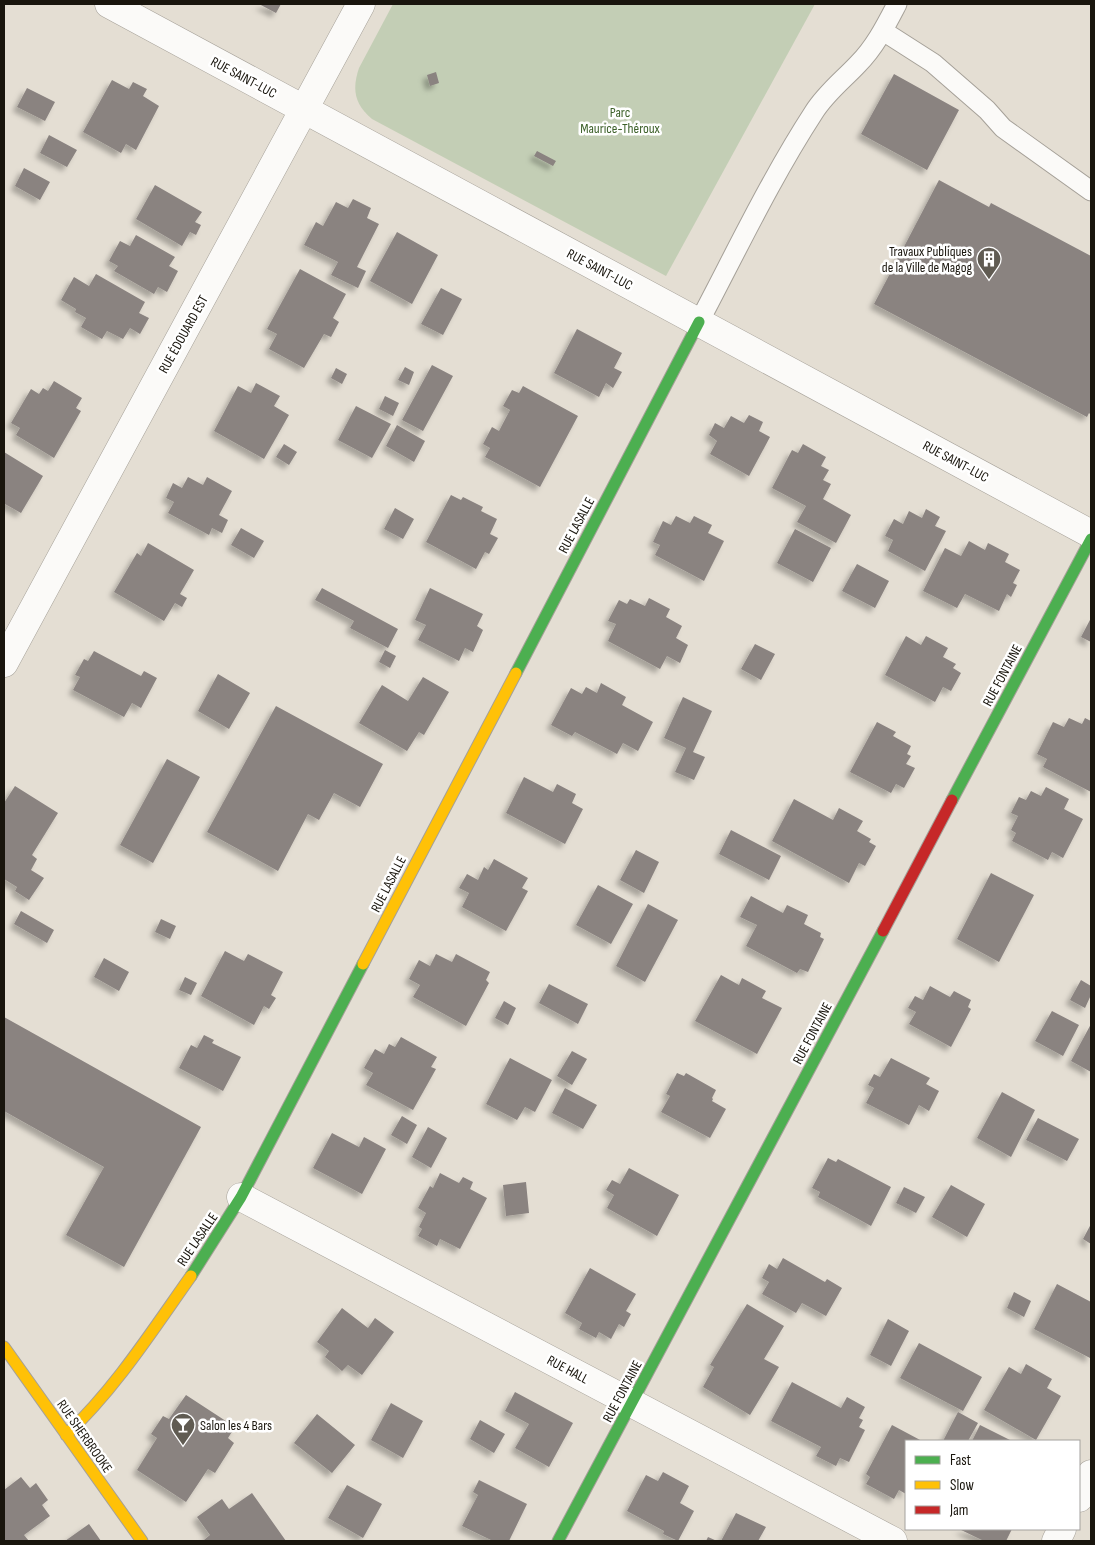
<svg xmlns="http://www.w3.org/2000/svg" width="1095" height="1545" font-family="'Sofia Sans Condensed',sans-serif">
<defs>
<filter id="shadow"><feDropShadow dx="-4.5" dy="4.5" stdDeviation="2.5" flood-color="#0004"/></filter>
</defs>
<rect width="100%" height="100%" fill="#e4ded3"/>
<!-- green -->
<path fill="#c3ceb5" d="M393,4h422l-149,272 -294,-157c-18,-15 -20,-30 -13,-51z"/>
<!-- building -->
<path fill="#8a8380" filter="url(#shadow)" d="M259,4h22l-5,9z
M436,72l3,11 -9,3 -3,-11z
M894,74l65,36 -32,60 -66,-36z
M112,80l17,9 4,-7 14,7 -4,7 16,10 -23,44 -10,-6 -5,9 -38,-21z
M27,88l28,14 -10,19 -28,-14z
M49,135l28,15 -10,17 -27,-14z
M537,151l19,10 -3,5 -19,-10z
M24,168l26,14 -10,18 -25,-14z
M939,180l50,27 2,-4 100,53v159l-2,-2 -2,4 -213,-113z
M155,185l47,27 -7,10 6,3 -5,10 -6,-3 -8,14 -46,-27z
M353,199l18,9 -4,10 12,6 -22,43 9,4 -8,17 -27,-13 7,-13 -34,-17 12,-23 7,4 13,-24 12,6z
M397,232l41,23 -26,49 -42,-23z
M136,235l39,22 -6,9 9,5 -11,21 -9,-5 -4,7 -40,-23 4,-5 -9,-5 11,-20 10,5z
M300,269l46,25 -13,24 6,4 -8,15 -7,-3 -20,34 -35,-19 8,-15 -10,-5z
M96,274l49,28 -6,11 10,5 -9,16 -10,-6 -7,11 -16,-8 -5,8 -21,-12 5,-9 -11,-6 1,-3 -15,-9 13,-23 15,9z
M441,288l21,11 -19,36 -22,-11z
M577,329l45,24 -8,15 8,4 -9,16 -7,-5 -7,14 -45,-24z
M432,365l21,11 -30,55 -21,-11z
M405,367l9,5 -5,13 -11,-5z
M336,368l11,6 -5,10 -11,-6z
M54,381l28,17 -6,10 5,3 -27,47 -38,-23 4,-7 -9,-5 20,-34 8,5 4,-6 5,3z
M256,383l24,13 -6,10 15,9 -25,44 -50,-28 24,-45 13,7z
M523,386l55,30 -38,71 -55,-30 5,-9 -7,-4 9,-17 7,4 11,-21 -7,-4 9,-16 7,3z
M385,396l14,7 -6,13 -14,-7z
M356,406l35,18 -19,34 -34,-18z
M749,415l14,7 -4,9 11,6 -21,39 -39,-22 7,-13 -8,-6 6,-12 9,5 7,-12 13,7z
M397,425l28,16 -11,21 -28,-16z
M284,444l13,8 -8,13 -13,-8z
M803,444l23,13 -5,9 8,4 -6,10 8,4 -8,15 28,16 -15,28 -39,-21 9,-16 -34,-18 20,-38 6,3z
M4,452l39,24 -22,37 -16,-9 -1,3z
M188,477l15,8 4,-8 25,14 -13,24 9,5 -6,13 -10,-5 -3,7 -41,-22 6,-11 -8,-4 7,-15 9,5z
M451,495l10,5 2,-3 20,10 -2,4 16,8 -7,15 8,4 -9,16 -4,-2 -9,17 -50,-27z
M395,508l19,11 -11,20 -19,-10z
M926,509l14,8 -5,9 11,5 -21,40 -37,-20 5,-11 -8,-4 9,-17 9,5 6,-13 13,7z
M676,516l14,7 4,-7 18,9 -4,8 16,8 -20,40 -49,-26 5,-10 -7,-3 10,-21 8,4z
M241,528l23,13 -10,17 -23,-13z
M795,529l36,19 -18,34 -36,-19z
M969,541l16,9 3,-7 21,11 -4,8 15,8 -7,13 4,2 -6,12 -4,-3 -8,17 -34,-17 -8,14 -34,-17 22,-43 16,8z
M148,543l46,27 -14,24 7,4 -5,9 -7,-4 -11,18 -50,-29 23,-39 4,3z
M857,564l32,17 -14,27 -33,-17z
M322,588l76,41 -10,19 -38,-20 4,-7 -39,-21z
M430,588l53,26 -6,12 6,4 -10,22 -8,-4 -6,13 -41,-21 8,-15 -11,-5z
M649,598l21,11 -4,8 16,9 -6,12 12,7 -8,18 -13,-7 -7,13 -52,-28 8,-17 -8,-3 11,-21 8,4 3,-5 15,7z
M1091,618v24l-10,-5z
M906,636l15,9 5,-9 22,12 -5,9 13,7 -3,4 8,5 -10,18 -8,-4 -8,15 -50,-27z
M755,644l20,10 -14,26 -20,-11z
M385,650l11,6 -6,12 -11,-6z
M94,651l47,25 3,-5 13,7 -16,30 -9,-5 -8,14 -51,-27 7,-13 -5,-2 9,-16 4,2z
M218,674l32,19 -21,36 -31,-18z
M423,677l26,15 -25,43 -5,-3 -12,19 -48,-28 23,-38 26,16z
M601,683l25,14 -4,8 31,17 -15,29 -15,-8 -6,11 -42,-22 -3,4 -21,-11 20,-37 11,6 4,-7 11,6z
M683,697l29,14 -19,41 12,5 -11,23 -19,-8 11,-24 -22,-10z
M276,706l107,58 -23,43 -26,-14 -15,27 -11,-6 -30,57 -71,-39z
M1069,718l13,6 3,-6 6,3v71l-48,-25 4,-8 -10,-5 16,-32 11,5z
M877,722l19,10 -3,4 18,10 -4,8 4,2 -5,8 9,4 -11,20 -8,-4 -5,9 -41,-21z
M167,759l33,18 -47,86 -33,-18z
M524,777l29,15 4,-8 19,10 -4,9 11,6 -18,35 -59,-31z
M15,786l43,27 -26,42 5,4 -6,11 13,8 -15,22 -14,-9 2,-4 -13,-8v-76z
M1046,787l23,12 -5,10 19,10 -20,39 -11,-6 -4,8 -36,-19 4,-8 -5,-3 7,-14 -7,-3 8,-16 7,3 5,-9 10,5z
M794,799l39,21 6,-12 24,13 -6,10 14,8 -2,3 7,4 -11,20 -6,-3 -10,20 -77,-42z
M731,830l50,26 -12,24 -50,-26z
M636,850l23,12 -15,31 -24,-13z
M494,859l34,19 -6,10 6,3 -22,40 -44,-24 7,-14 -10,-5 8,-14 11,6 6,-13 4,3z
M991,873l43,22 -35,67 -42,-23z
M598,885l35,19 -22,40 -35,-19z
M751,896l32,17 4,-8 21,10 -4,9 17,9 -1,4 4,2 -16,33 -8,-3 -3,4 -51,-27 11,-21 -17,-8z
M648,904l30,16 -33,62 -29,-16z
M21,911l33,19 -7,13 -33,-19z
M161,919l15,7 -6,13 -15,-7z
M225,951l19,10 4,-7 35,18 -12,23 5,3 -7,11 -5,-3 -10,19 -53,-29z
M436,954l16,8 4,-8 34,18 -4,8 3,3 -23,43 -53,-29 7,-12 -11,-6 10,-19 11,6z
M104,958l25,14 -10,19 -25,-14z
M721,975l18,10 3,-7 24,13 -4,7 20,10 -25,46 -62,-33z
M185,977l12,6 -6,12 -12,-5z
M1081,980l10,6v9l-6,13 -15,-8z
M549,984l39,20 -10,20 -39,-21z
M930,986l20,11 4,-6 17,9 -3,7 3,2 -20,38 -42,-23 7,-12 -8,-4 7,-12 8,4z
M504,1001l12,7 -8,17 -13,-7z
M1052,1011l27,14 -16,31 -28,-15z
M4,1017l197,110 -77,140 -58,-32 38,-68 -100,-56z
M1091,1024v48l-20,-11z
M204,1035l10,5 -2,3 29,14 -18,34 -44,-23 12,-23 6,3z
M401,1037l36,20 -6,10 5,2 -23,41 -47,-25 7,-12 -9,-5 11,-19 9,5 5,-10 6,3z
M572,1051l15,8 -15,26 -15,-9z
M510,1058l42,22 -17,32 -10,-5 -8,13 -31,-16z
M891,1058l39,20 -4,6 13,7 -10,20 -10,-6 -10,20 -43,-22 8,-15 -6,-3 6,-11 6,3z
M677,1073l7,3 2,-3 30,17 -4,8 1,1 -1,2 14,8 -16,29 -49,-26 9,-16 -4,-2z
M565,1088l32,17 -14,24 -31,-16z
M1002,1092l33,18 -24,47 -34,-19z
M402,1116l15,9 -10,19 -16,-9z
M1038,1118l41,21 -12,22 -41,-21z
M428,1127l19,11 -16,30 -19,-11z
M332,1133l27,14 5,-10 22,12 -24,45 -49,-26z
M828,1158l8,4 2,-3 53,28 -20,39 -53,-29 2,-5 -8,-4z
M629,1168l50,27 -22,41 -50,-28 7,-13 -8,-5 6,-10 8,4z
M440,1173l19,10 4,-6 10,5 -3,7 17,9 -27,51 -20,-10 -3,7 -19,-10 4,-7 -3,-2 7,-14 -8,-5 12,-22 3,2z
M526,1182l3,31 -23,3 -3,-31z
M951,1185l34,19 -18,33 -35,-20z
M904,1187l21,10 -9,16 -20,-10z
M1091,1224v20l-8,-5z
M783,1258l42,24 2,-3 15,9 -16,28 -24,-13 -6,10 -34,-19 7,-12 -7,-4 7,-14 8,5z
M590,1268l46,26 -10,17 5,3 -7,13 -5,-3 -8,15 -12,-7 -3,6 -17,-9 3,-6 -17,-10z
M1057,1284l34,18v53l-1,3 -56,-29z
M1014,1292l17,9 -7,16 -17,-9z
M747,1304l37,22 -20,33 15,8 -29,48 -47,-28 11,-20 -4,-2z
M342,1308l26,20 7,-10 19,14 -32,43 -14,-10 -6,6 -17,-14 4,-6 -12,-9z
M888,1319l21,12 -18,35 -21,-11z
M919,1343l63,34 -19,34 -63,-33z
M1026,1364l26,15 -5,9 14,8 -25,44 -52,-30 25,-43 12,7z
M792,1382l49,26 6,-11 18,10 -6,11 4,2 -4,7 6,3 -16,32 -9,-4 -4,8 -20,-10 5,-9 -50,-26z
M515,1392l58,31 -24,44 -34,-19 14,-24 -24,-13z
M186,1395l49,32 -7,11 6,5 -19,30 -7,-4 -22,33 -49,-32 20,-32 -6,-4 12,-18 6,3z
M391,1403l32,18 -20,37 -32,-18z
M958,1412l20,11 -10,18h-25z
M317,1414l38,31 -23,28 -38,-30z
M480,1420l25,14 -11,19 -24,-14z
M892,1425l30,16h-16v53l-7,-4 -5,9 -28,-15 4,-7 -4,-3z
M980,1425l32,16h-40z
M663,1472l26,14 -9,17 14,8 -16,30 -15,-7 1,-3 -37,-20 19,-36 12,6z
M21,1477l9,11 6,-5 12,17 -6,5 8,11 -26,19 5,6h-25v-51z
M479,1480l48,24 -18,37h-16l-31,-15 16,-31 -5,-3z
M347,1485l35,19 -19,34 -35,-20z
M252,1493l34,48h-81l-1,-1 6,-5 -13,-18 25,-18 7,10z
M736,1513l30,14 -8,14h-37z
M89,1524l12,17h-36z
M959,1529h53l-6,12h-22z
M708,1537l9,4h-11z"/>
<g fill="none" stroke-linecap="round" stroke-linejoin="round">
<defs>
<path id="lane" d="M883,31l50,32 54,47 16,18 88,63
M699,322c37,-70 72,-144 115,-210 12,-19 29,-32 44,-48 17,-17 28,-39 39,-60"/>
<path id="street" d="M109,4l982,530
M4,663l357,-659
M241,1197l652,344
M1079,1498l12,-24
M1056,1541l6,-12"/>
<path id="fast" d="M516,673l183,-351
M952,800l139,-261
M191,1276l50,-79 122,-233
M558,1541l325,-610"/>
<path id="slow" d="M363,964l153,-291
M4,1347l138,194
M66,1435c49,-46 86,-104 125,-159"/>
<path id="jam" d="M883,931l69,-131"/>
</defs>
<!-- lane casing -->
<use href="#lane" stroke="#a5a098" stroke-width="21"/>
<!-- street casing -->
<use href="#street" stroke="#a5a098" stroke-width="29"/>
<!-- fast casing -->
<use href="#fast" stroke="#a5a098" stroke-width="13"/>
<!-- slow casing -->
<use href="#slow" stroke="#a5a098" stroke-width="13"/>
<!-- jam casing -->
<use href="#jam" stroke="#a5a098" stroke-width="13"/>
<!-- lane -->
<use href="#lane" stroke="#fbfaf8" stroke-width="19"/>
<!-- street -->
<use href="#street" stroke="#fbfaf8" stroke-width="28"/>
<!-- fast -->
<use href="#fast" stroke="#4caf50" stroke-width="11"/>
<!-- slow -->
<use href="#slow" stroke="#ffc107" stroke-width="11"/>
<!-- jam -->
<use href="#jam" stroke="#c62828" stroke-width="11"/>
</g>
<!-- icons -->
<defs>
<symbol id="building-pin" viewBox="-11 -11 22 30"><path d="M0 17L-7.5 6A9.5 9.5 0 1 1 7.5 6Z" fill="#605b52" stroke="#fff"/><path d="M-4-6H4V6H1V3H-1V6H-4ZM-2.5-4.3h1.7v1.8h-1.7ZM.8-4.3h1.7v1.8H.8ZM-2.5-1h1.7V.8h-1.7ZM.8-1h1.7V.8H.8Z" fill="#fff"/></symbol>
<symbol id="bar-pin" viewBox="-11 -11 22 30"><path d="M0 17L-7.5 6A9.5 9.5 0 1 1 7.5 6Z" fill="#605b52" stroke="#fff"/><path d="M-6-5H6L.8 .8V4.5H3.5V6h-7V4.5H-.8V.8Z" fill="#fff"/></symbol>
</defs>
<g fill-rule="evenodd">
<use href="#building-pin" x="975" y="245" width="28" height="38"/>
<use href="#bar-pin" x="169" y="1411" width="28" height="38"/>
</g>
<g text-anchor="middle" stroke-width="5" stroke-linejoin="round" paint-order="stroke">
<!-- street labels -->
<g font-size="14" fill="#19150d" stroke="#fff">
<text transform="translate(244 77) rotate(28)" y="5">RUE SAINT-LUC</text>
<text transform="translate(600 269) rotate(28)" y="5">RUE SAINT-LUC</text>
<text transform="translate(183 334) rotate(-61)" y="5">RUE ÉDOUARD EST</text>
<text transform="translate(956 461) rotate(28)" y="5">RUE SAINT-LUC</text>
<text transform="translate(576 525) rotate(-62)" y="5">RUE LASALLE</text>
<text transform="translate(1002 675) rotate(-62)" y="5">RUE FONTAINE</text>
<text transform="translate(388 884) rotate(-63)" y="5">RUE LASALLE</text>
<text transform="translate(812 1033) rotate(-62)" y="5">RUE FONTAINE</text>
<text transform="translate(197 1239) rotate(-56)" y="5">RUE LASALLE</text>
<text transform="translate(568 1369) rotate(28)" y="5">RUE HALL</text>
<text transform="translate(622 1391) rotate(-62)" y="5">RUE FONTAINE</text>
<text transform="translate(85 1436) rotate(55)" y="5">RUE SHERBROOKE</text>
</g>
<!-- park labels -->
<g font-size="14" fill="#3d612a" stroke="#fff">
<text x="620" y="117">Parc<tspan x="620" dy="16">Maurice-Théroux</tspan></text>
</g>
<!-- poi labels -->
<g font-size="14" fill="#19150d" stroke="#fff" text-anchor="end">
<text x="972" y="256">Travaux Publiques<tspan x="972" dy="16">de la Ville de Magog</tspan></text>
<text x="200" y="1430" text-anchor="start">Salon les 4 Bars</text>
</g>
</g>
<!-- border -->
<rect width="1095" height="1545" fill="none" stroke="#19150d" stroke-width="10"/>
<!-- legend -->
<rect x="905" y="1440" width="175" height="90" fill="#ffffff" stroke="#a3a19e"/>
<rect x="915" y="1456" width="25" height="8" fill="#4caf50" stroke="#a3a19e"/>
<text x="950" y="1465" font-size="15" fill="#19150d">Fast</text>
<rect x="915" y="1481" width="25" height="8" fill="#ffc107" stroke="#a3a19e"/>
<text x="950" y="1490" font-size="15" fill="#19150d">Slow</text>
<rect x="915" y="1506" width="25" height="8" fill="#c62828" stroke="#a3a19e"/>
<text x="950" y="1515" font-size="15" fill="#19150d">Jam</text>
</svg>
